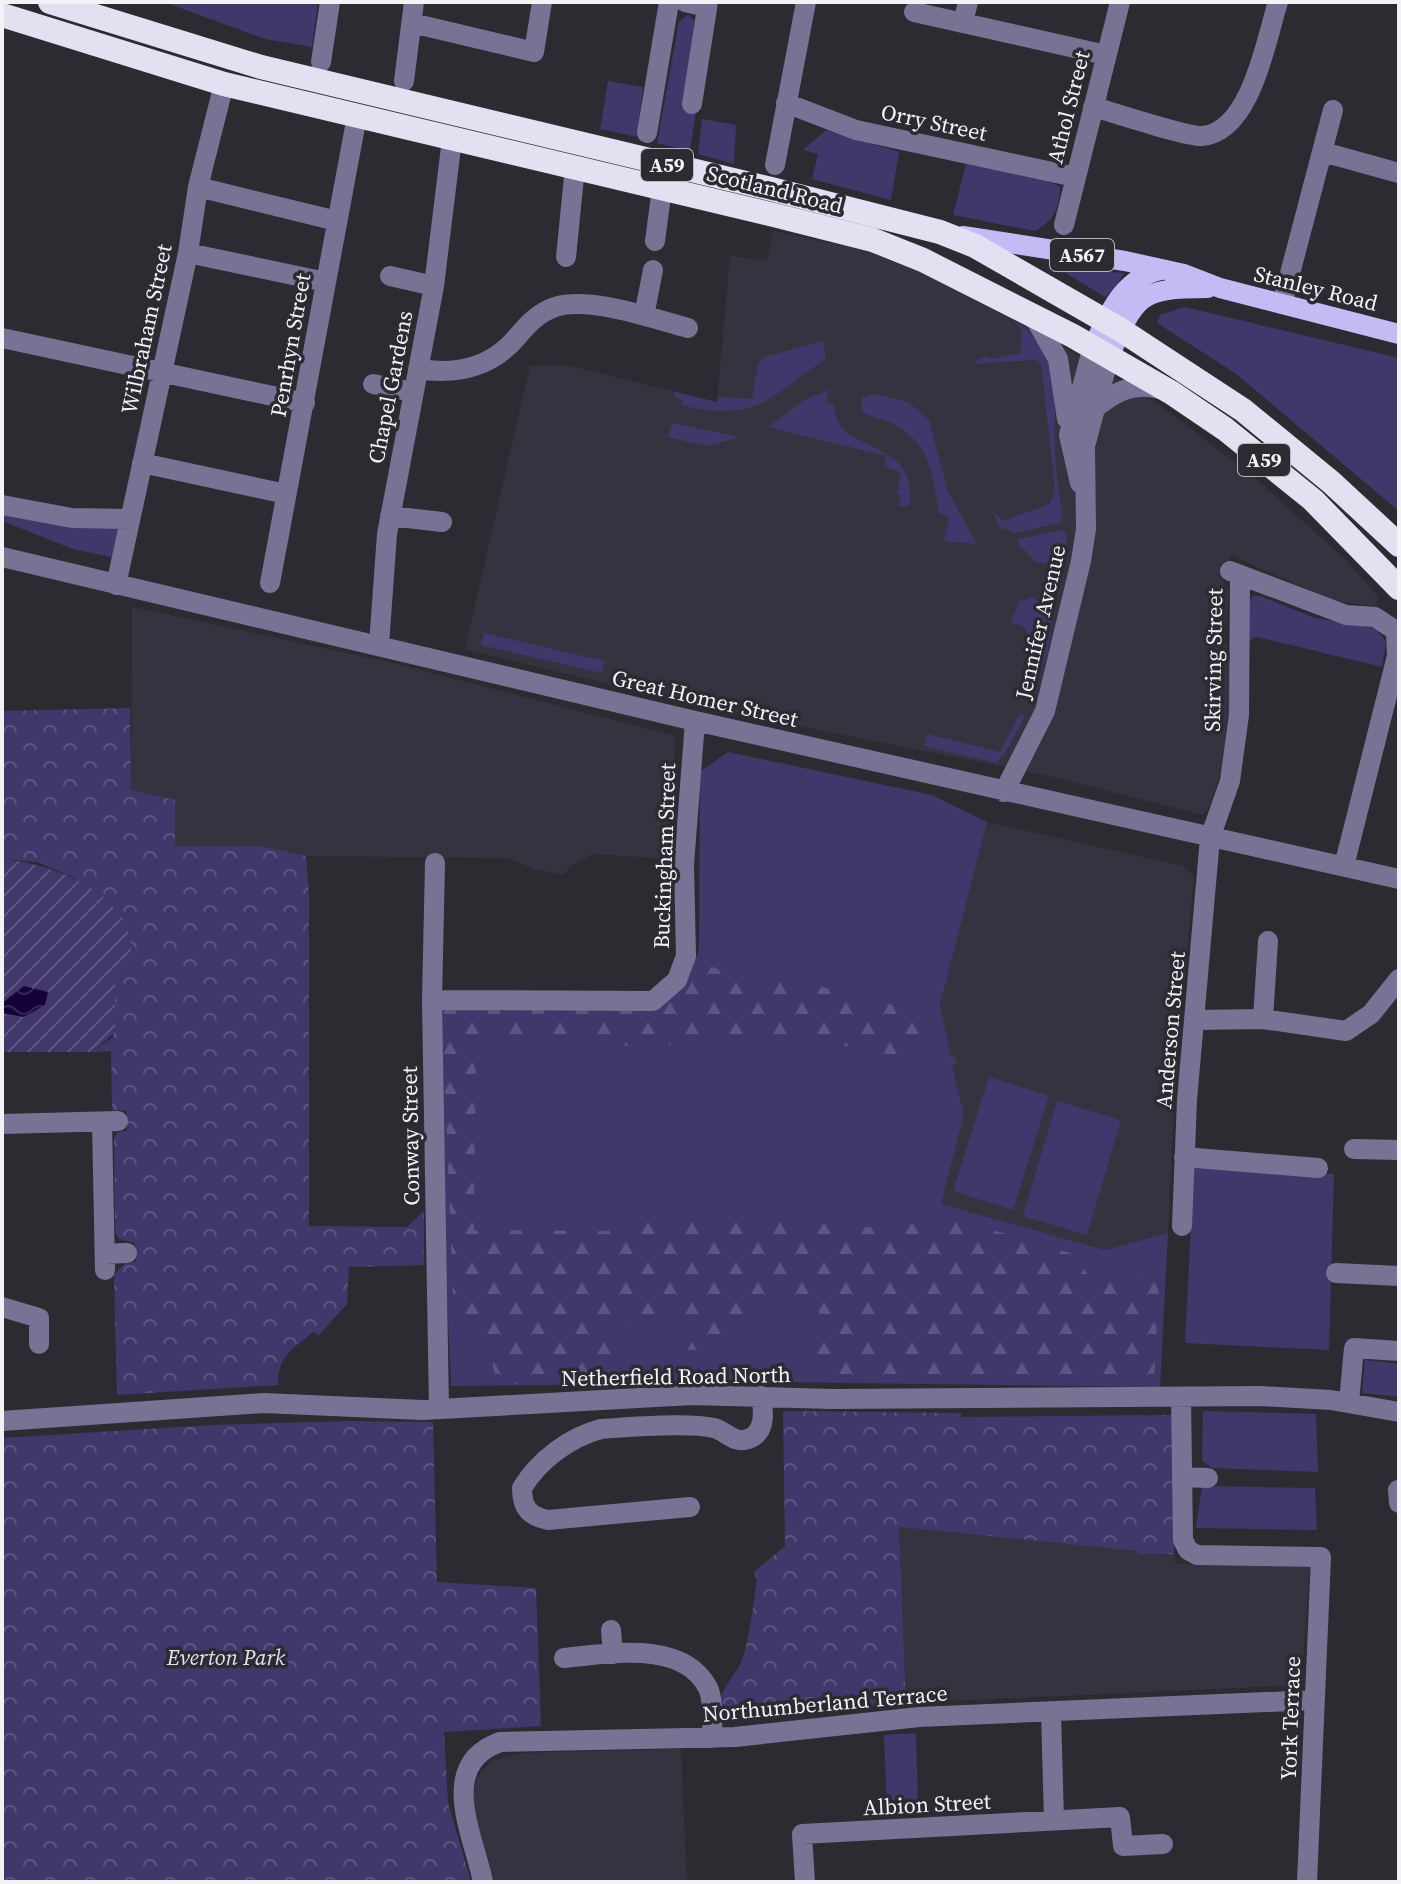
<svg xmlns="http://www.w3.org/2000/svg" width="1401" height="1884" font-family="'Source Serif 4',serif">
<defs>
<pattern id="forest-firs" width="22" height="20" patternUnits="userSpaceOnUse" patternTransform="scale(2)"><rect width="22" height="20" fill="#42376b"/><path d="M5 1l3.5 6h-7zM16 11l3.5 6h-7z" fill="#5e5481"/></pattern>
<pattern id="park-crowns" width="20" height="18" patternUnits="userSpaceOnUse" patternTransform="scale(2)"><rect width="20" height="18" fill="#42376b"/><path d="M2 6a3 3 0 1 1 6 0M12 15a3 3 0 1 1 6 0" fill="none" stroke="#5e5481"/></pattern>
<pattern id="garden-furrows" width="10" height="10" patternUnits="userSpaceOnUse" patternTransform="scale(2)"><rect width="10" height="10" fill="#42376b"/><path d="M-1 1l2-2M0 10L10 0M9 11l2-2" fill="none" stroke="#5e5481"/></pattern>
<pattern id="water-waves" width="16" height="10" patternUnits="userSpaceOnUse" patternTransform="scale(2)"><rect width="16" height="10" fill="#150237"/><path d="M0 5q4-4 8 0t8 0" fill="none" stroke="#382755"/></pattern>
</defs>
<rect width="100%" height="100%" fill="#2c2b32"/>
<!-- built -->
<path fill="#353340" d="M773,231l114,24 162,82 111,68 97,75 89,80 32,37 -3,10 -43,-7 -101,-45 -8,26 6,10 -4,48 7,36 -3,46 -7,47 -12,38 -7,9 -162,-41 -343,-68 -233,-57 65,-283 36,-1 151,37 13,-146 37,5z
M132,607l261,56 282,73 -3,123 -79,-5 -24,13 -5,8 -26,-5 -32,-12 -200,-2 -45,-10h-86l-44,-56z
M987,822l196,44 11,10 -19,209 -7,148 -63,17 -165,-46 24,-89 -12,-51 4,-1 -5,-5 -8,-28 -3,-25z
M899,1527l240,24v3h35l2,10 134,3 -9,118 -395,18z
M681,1749l6,133h-194l-20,-67 -1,-20 6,-19 13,-15 30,-8z"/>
<!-- grass -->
<path fill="#42376b" d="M164,2h154l-6,45 -47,-8z
M688,15l7,6 1,91 -6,37 -5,1 -28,-7 22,-121z
M608,81l35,6 -6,50 -37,-8z
M702,119l34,6 -2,39 -36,-10z
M826,130l73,22 -8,48 -79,-21 6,-25 -15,-4z
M966,164l82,17 12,6c0,20 -7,35 -25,44l-82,-16z
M1057,268l67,5 -8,15 -11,9z
M1185,307l214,51v153l-164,-138 -78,-50 3,-8z
M1016,322c47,28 37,86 39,132 1,22 5,43 8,63l-4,6 -44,10 -11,-5 -3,2 -8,-18 10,9 47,-17 5,-14 -14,-126 -6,-4 -63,4 13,-8 8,3 27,-6 2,-21z
M823,341l3,18c-59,40 -70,64 -145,46l2,-5 -9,-3 1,-5 42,10 1,-5 34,2 6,-35 7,-7z
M829,390l-3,12 8,3c1,51 83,30 76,98l-4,4 -8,-2 3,-10 -4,-1 4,-21 -17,-7 3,-10 -119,-29 38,-28z
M874,394l34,8 21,18 19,72 29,52 -33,-3 5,-24 -10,-4c-6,-34 -7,-67 -42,-87 -11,-7 -24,-8 -35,-14v-14z
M672,423l69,14 -35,9 -38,-9z
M2,508l121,15 -8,35 -42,-9 -71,-28z
M1061,530l5,3 1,17 -14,14 -17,-2 -18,-19 1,-4z
M1253,596h7l55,22 60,10 11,14 -4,25 -125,-30 -9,5 1,-41z
M1032,597l16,10c9,23 -3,53 -11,75l-6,3 7,-34 -15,-25 -12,-3 9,-25 3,3z
M484,633l120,28 -2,12 -121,-28z
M1020,714l5,2 -18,34 -11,13 -72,-17 3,-12 73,18z
M728,752l204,43 55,27 -47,183 11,52h4l2,6 -5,2 12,50 -23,89 164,46 63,-17 -8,154 -387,-5 -322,4 -17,-382 222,-1 31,-22 12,-31 1,-178z
M989,1077l60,19 -36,114 -60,-19z
M1057,1101l64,19 -34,115 -64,-19z
M1194,1166l140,8 -5,176 -144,-7z
M1365,1360l34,4v33l-37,-4z
M1203,1411l113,3 2,58 -106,-4 -10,-7z
M1202,1486l113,2 2,42 -121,-2z
M916,1733l2,74 -31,2 -3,-74z"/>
<!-- forest -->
<path fill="url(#forest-firs)" d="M699,962l66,25 22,-9 114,29 24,27 4,14 -13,12 -103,-21 -129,-1 -31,14 -47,-11h-130l-2,189 132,1 30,-18 261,16 45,-14 131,39 17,23 45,-2 25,-16 -6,123 -328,-2 -16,-8c2,-28 13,-39 8,-67l-35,-6c-31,24 -55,59 -97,50l-1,-19 -11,-13h-36l-22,12 -6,26 -18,29 -68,1 -27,-3 -9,-35 -34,-24 -12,-315 233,-13 15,-13z"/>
<!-- park -->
<path fill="url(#park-crowns)" d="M130,708l1,82 44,10v46h86l45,10 3,36v334l98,1 17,-16v54l-75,2 -2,37 -28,31 -6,-3c-21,18 -35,23 -35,53l-161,10 -3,-120 11,-12 11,-1 -1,-19 -16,-4 -4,-7 -1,-94 4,-6 9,-1v-20l-15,-1 -1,-59 -18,1 20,-15 2,-57 14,-11 -54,-91 -38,-16 -35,-3v-148z
M783,1411l178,2v4l212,-2 1,139h-36v-3l-239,-24 7,176 -175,16c-26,-18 4,-40 11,-59 8,-23 11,-56 15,-80l-3,-8 31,-26z
M347,1421l86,1 4,160 99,6 5,138 -97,6 4,71 23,79h-469v-444l211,-13z"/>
<!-- garden -->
<path fill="url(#garden-furrows)" d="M2,859c55,5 145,39 127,110l-14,11v52l-22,20h-91z"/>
<!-- water -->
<path fill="url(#water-waves)" d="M24,986l24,6 -3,13 -21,12 -22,-4v-10z"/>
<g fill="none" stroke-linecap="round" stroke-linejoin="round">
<!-- minor -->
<path stroke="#777395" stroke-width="20" d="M685,2l22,5
M914,12l192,43
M412,23l122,29 8,-50
M963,23l5,-21
M321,62l9,-60
M404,81l10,-79
M786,103l70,27 219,47
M692,104l16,-102
M1093,107c20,5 93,30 109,29 49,-4 64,-96 76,-134
M647,133l22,-131
M1323,152l76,21
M775,165l31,-163
M198,187l139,34
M1064,225l56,-223
M655,241l7,-53
M188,253l138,29
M566,257l9,-90
M390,276l44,10
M1282,304l51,-194
M1033,315l25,44 9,60
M644,316l9,-46
M2,338l303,65
M418,369c39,6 73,-1 99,-32 11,-13 21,-24 38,-30 36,-11 98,12 133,21
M373,384l40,8
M1094,409c21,-17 38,-27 66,-20
M142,463l144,31
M1080,483l-11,-48 24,-88
M2,505l70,13 58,1
M390,516l52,6
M2,557l693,164 704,158
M1230,571l116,44 29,2 21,14 1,25 -53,210
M270,583l87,-467
M116,585l72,-332 10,-66 26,-103
M379,645l8,-111 47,-248 18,-147
M1004,792l41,-81 36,-150 5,-32 -1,-83 24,-89
M435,863l-3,137 7,409
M432,1000l221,1 24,-21 9,-24 -2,-91 11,-144
M1263,1019l5,-78
M1194,1020l69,-1 83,12 25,-17 28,-35
M102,1123l3,147
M2,1124l116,-3
M1354,1149l45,1
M1184,1157l134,11
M1182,1226l5,-126 23,-262 20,-57 9,-66 1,-139
M105,1254l22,-1
M1336,1273l63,3
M2,1307l37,11v26
M1181,1397l2,143 5,10 9,5 124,2 -14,325
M1349,1402l5,-54 45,3
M2,1421l262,-18 158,7 270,-15 140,4 428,-3 71,4 68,12
M1183,1477l25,1
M1398,1490l1,13
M690,1507l-142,13c-19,-4 -26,-12 -26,-32 17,-28 48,-51 79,-59 27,-2 87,-7 113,-1 12,3 20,16 34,11 18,-6 16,-28 13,-43
M611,1630l2,24
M564,1658c44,-4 119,-19 144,30 6,13 4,36 4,50
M1051,1712l3,109
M483,1882c-9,-46 -47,-117 17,-140l235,-5 184,-20 395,-17
M805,1882l-3,-48 318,-17 3,29 40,-2"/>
<!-- major -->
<path stroke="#c4bbf5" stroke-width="20" d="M963,236l162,25 59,13 36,14 179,46
M1093,347c15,-32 29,-69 68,-77
M1109,357c27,-62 30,-69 99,-69"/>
<!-- highway -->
<path stroke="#e2e0f1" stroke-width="24" d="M50,2l211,65 510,122 169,43 35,14 146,84 122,80 88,72 68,63
M2,15l222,69 554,132 95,24 50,20 150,76 99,57 53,36 88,71 86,88"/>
</g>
<g text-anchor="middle" stroke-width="7" stroke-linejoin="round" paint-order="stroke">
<!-- shield labels -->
<g fill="#2c2b32" stroke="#b7b6bc" stroke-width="2">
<rect x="641" y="149" width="52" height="32" rx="6"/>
<rect x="1050" y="239" width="64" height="32" rx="6"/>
<rect x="1238" y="444" width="52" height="32" rx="6"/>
</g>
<g font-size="20" font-weight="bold" fill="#f2f2f7">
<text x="667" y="172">A59</text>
<text x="1082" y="262">A567</text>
<text x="1264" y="467">A59</text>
</g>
<!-- street labels -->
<g font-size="22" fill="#f2f2f7" stroke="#2c2b32">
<text transform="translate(1068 107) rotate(-76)" y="8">Athol Street</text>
<text transform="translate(934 122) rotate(12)" y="8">Orry Street</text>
<text transform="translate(775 189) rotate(14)" y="8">Scotland Road</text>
<text transform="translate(1316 288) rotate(14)" y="8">Stanley Road</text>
<text transform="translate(146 329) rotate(-78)" y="8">Wilbraham Street</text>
<text transform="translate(290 345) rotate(-80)" y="8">Penrhyn Street</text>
<text transform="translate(390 387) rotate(-79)" y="8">Chapel Gardens</text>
<text transform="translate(1040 622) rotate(-77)" y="8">Jennifer Avenue</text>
<text transform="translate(1213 660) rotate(-89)" y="8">Skirving Street</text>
<text transform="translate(705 698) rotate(13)" y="8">Great Homer Street</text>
<text transform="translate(664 856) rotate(-88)" y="8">Buckingham Street</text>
<text transform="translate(1170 1030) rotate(-85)" y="8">Anderson Street</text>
<text transform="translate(410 1136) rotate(-91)" y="8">Conway Street</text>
<text transform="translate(676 1376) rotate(-1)" y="8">Netherfield Road North</text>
<text transform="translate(825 1703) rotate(-5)" y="8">Northumberland Terrace</text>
<text transform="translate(1290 1718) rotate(-88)" y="8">York Terrace</text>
<text transform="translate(927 1804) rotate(-3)" y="8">Albion Street</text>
</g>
<!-- park labels -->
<g font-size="22" font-style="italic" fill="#e2dff5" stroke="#2c2b32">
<text x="226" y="1665">Everton Park</text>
</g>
</g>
<!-- border -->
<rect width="1401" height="1884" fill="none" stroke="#f2f2f7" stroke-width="8"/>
</svg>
